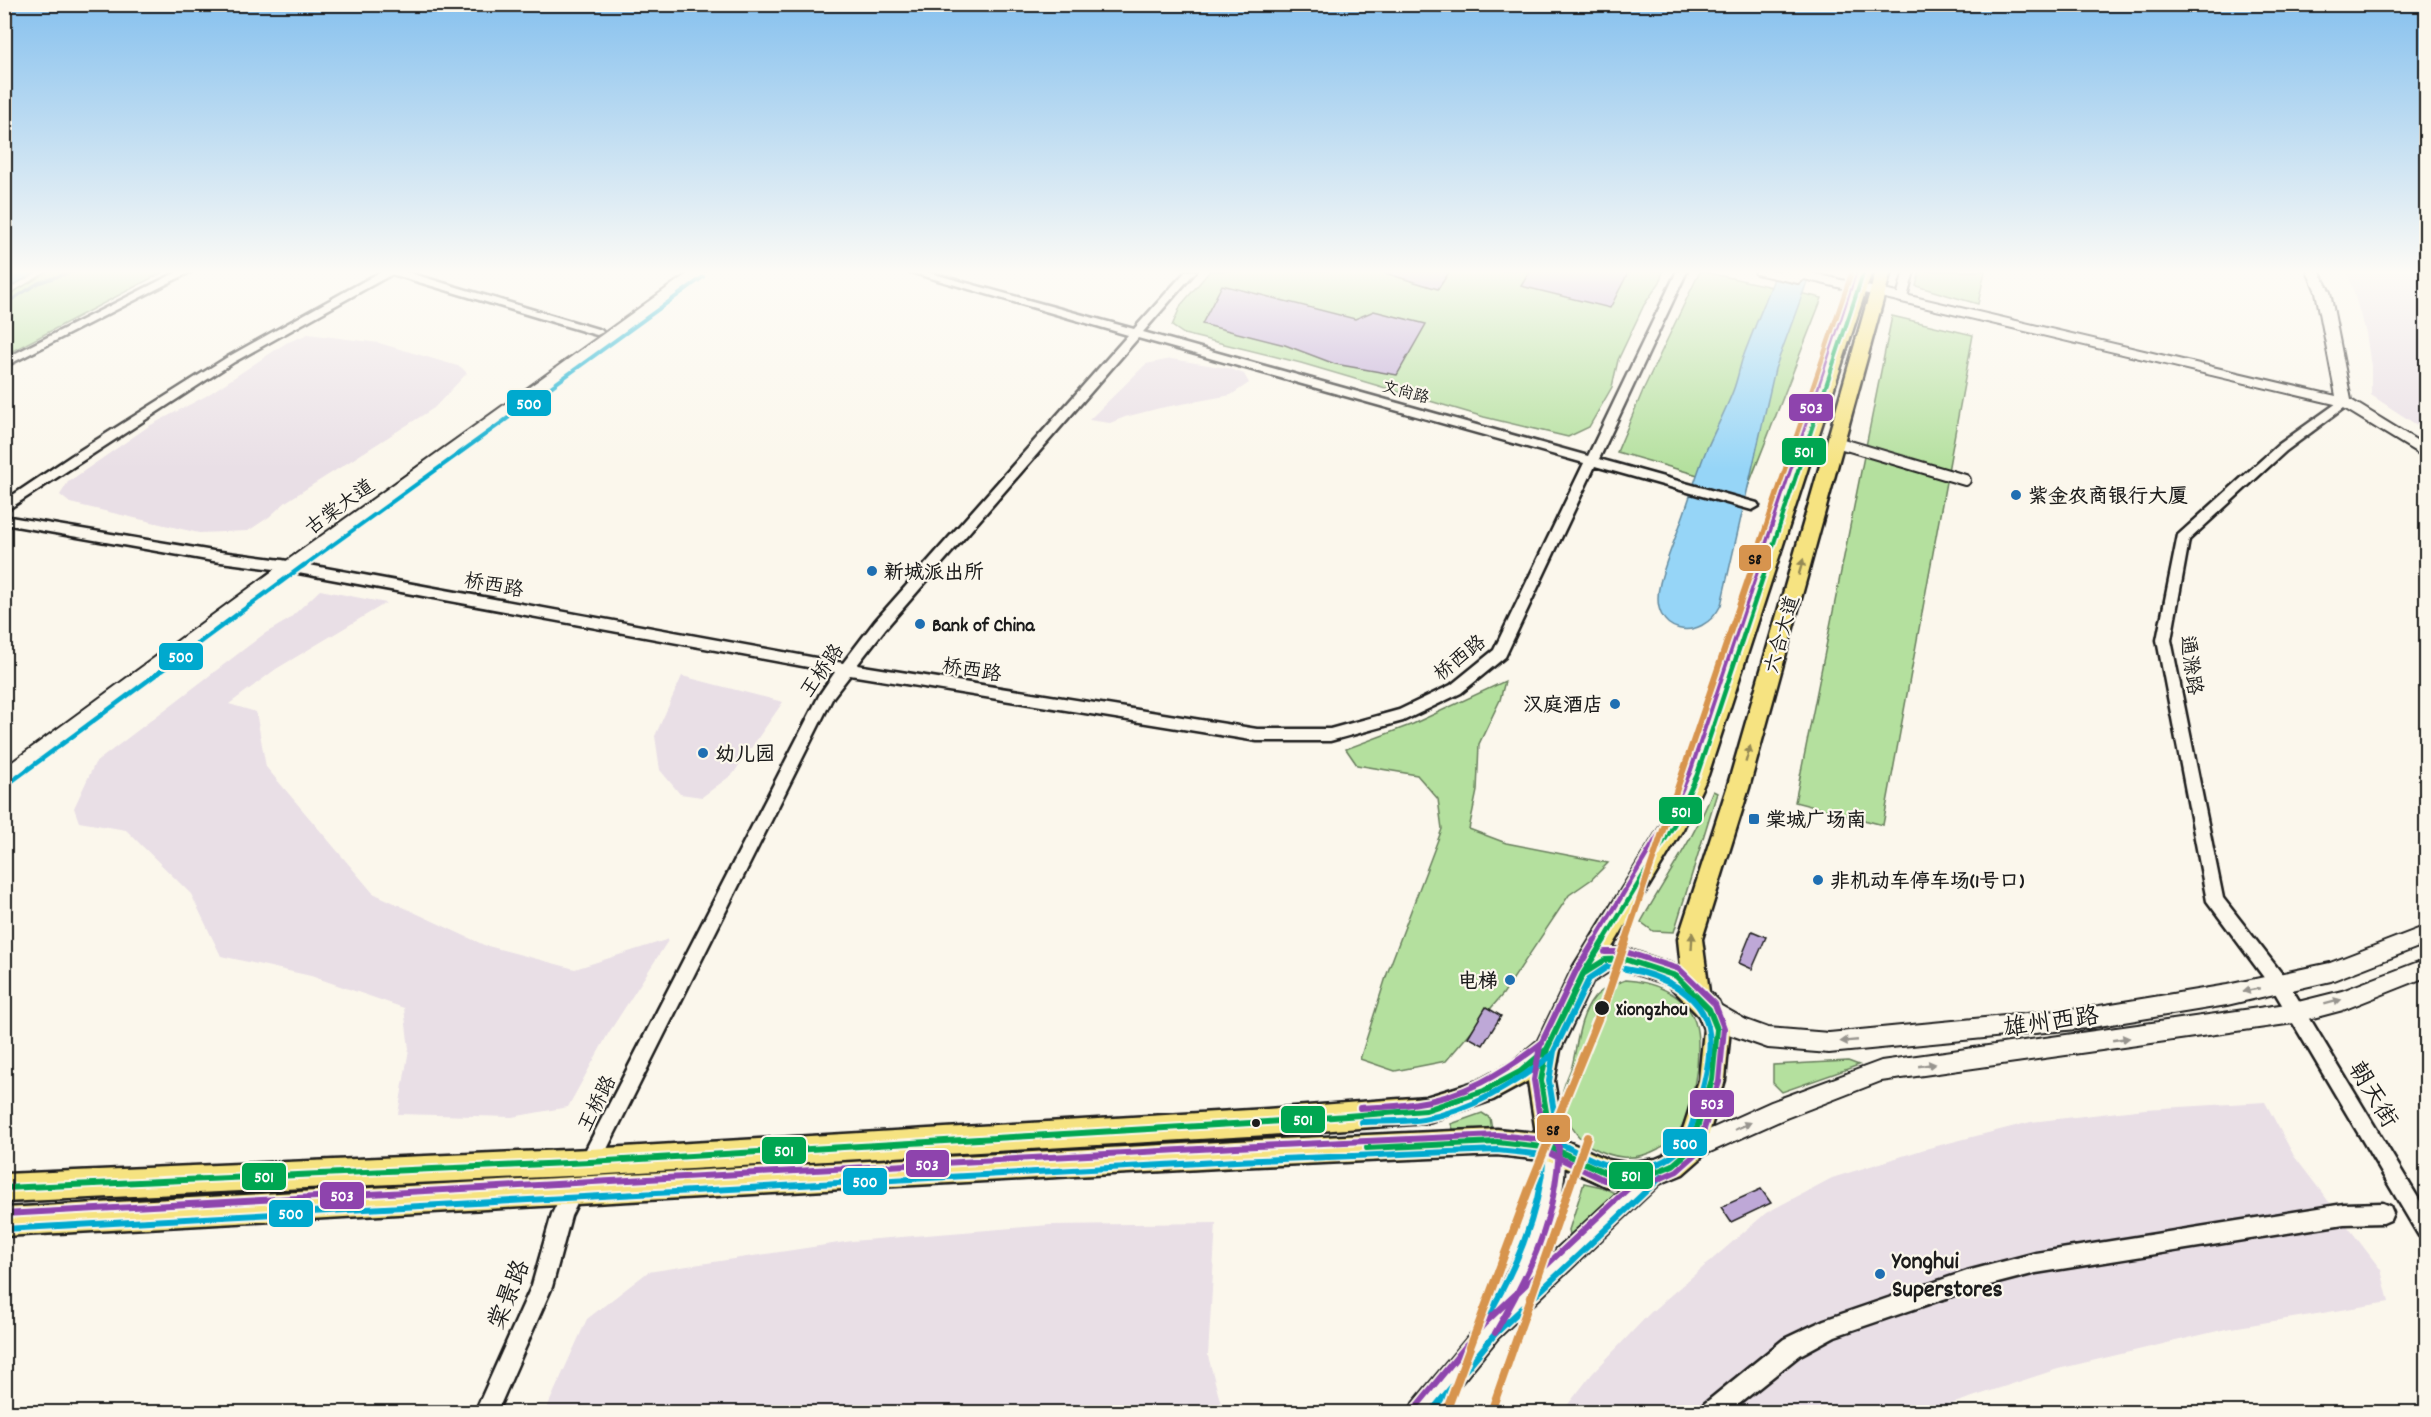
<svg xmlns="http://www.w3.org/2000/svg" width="2431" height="1417" font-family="Dekko,'LXGW WenKai TC',sans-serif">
<rect width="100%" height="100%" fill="#fbf7ec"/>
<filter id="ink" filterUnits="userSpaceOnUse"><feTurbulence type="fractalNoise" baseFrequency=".0167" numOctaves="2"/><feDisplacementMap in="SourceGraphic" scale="12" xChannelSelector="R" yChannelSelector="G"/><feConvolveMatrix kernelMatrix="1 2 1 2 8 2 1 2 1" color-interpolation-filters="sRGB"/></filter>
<g filter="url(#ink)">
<!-- built -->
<path fill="#e9dfe6" d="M2347,271h79v160l-55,-36v-29l-5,-33z
M308,334l71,9 82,24 6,6 -33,35 -147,93 -18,16 -21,14 -49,2 -129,-30 -10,-8 8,-13 81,-56 57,-30 80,-53z
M1171,359l56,9 17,6 5,9 -18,12 -71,13 -35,9 -15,6 -21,-3 57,-56z
M320,590l66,13 -110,66 -47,35 27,8 10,55 107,126 111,52 91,24 94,-30 -61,95 -40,73 -56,10 -114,-3 11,-65 -5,-41 -93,-32 -90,-20 -30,-62 -65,-64 -47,-8 -5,-14 21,-45 169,-129 24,-14z
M682,676l101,26 -50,72 -31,23 -22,-3 -20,-24 -5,-34z
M2265,1102l29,54 87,114 8,32 -163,27 -168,40 -131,43h-365l30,-38 58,-61 116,-100 66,-35 93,-29 106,-27 114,-13z
M1216,1223l-8,133 15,56h-678l42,-93 61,-47 204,-31 198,-16z"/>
<!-- green -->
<path fill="#b4e09e" stroke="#687e5d" stroke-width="1.5" d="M49,271h116l-160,84v-58z
M1210,271h453l-3,11 -16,23 -26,55 -6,27 -23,40 -21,10 -84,-20 -183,-54 -117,-29 -12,-8 9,-21z
M1700,271l122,27 -75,191 -130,-37 27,-64z
M1920,271h65l-7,33 -62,-18z
M1892,316l81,19 -90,490 -88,-23z
M1505,681l-5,19 -21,44 -2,47 -8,38 37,14 102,20 -16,16 -23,16 -66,99 -57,67 -51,10 -35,-12 27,-85 55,-145 -4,-30 -21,-24 -60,-10 -11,-16 67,-25z
M1713,791l4,2 -43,139 -21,-1 -12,-9c24,-44 54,-85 72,-131z
M1625,980c25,1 58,13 68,37 7,15 5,34 4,50 -3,22 -8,56 -24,72 -3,4 -10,7 -15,10 -24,13 -44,10 -68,-3 -16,-10 -27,-31 -28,-50 0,-9 7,-21 10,-30 6,-23 6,-48 22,-68 7,-9 21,-14 31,-18z
M1848,1061l11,4 -77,27 -9,-9v-18z
M1482,1113l8,5 2,12 -39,-1 -2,-5z
M1584,1183l18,4 15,7c-14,17 -33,27 -46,45l-2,-9z"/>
<!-- water -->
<path fill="#96d5f7" stroke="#658b9f" stroke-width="1.5" d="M5,271h34l-34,19z
M1777,271h34l-36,98 -54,236c-19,39 -74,31 -61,-22 5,-20 14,-41 21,-61 8,-22 15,-46 24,-69 9,-21 20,-41 28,-62 4,-10 6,-21 9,-31 11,-30 24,-60 35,-89z"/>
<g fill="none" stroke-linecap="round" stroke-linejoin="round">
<!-- stream -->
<path stroke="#658b9f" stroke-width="3" d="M4,305l34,-22 36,-12"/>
</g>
<!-- building -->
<path fill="#bea8d7" stroke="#1c1c1c" stroke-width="1.5" d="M1386,271h64l-12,18 -53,-16z
M1530,271h99l-19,37 -89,-22z
M1222,285l133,34 19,-8 52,13 -29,51 -62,-11 -50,-19 -83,-21z
M1752,931l14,6 -14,32 -13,-6z
M1486,1007l15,9 -18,29 -15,-8z
M1761,1189l10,14 -40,19 -10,-15z"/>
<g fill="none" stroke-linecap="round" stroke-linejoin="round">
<defs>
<path id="minor" d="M1902,297l7,-26
M1836,442l129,38"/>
<path id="tertiary" d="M179,271h13l-188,96v-8z
M382,271h21l198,59 2,2 -6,3 -4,-1 -201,-60 -158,88 -230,150v-11l67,-45 155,-98z
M907,271h16l211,58 52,-58h10l-53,61 445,124 89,-185h10l-88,188 158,44 2,3 -7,4 -157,-44 -90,191 -44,36 -58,28 -73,20h-73l-407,-66 -17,22 -236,472 -7,3 -7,-3 -3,-7 3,-7 237,-461 15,-22 -553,-102 -69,-9 -209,-37v-8l209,35 69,9 561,103 32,-42 253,-286zM1138,338l446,125 -90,187 -43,35 -52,25 -69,19h-73l-400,-64 28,-36z
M2344,398l6,4 -2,3 -62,46 -97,89 -18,100 52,258 63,81 140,232v28l-7,-3 -145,-245 -67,-90 -50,-261 21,-105 100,-90z
M573,1182l7,3 3,7 -12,24 -19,71 -55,125h-22l57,-127 20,-71 14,-29z
M2383,1203l7,3 3,7 -3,7 -7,3 -39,1 -308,49 -69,18 -132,45 -35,19 -71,57h-28l3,-8 80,-65 40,-19 143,-49 69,-18 308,-49z"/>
<path id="secondary" d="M691,271h14l-408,299 -286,213 -7,2v-17l281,-206z
M1755,271h48l533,125 -20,-104 -9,-21h12l11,21 21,108 75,46v11l-5,-2 -82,-50 -535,-126 -6,4 -42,-9z
M2426,926v18l-95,37 -104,24 -140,23 -258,25 -61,-5 -37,-13 -30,-19 -3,-7 3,-7 8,-3 37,21 22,8 61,5 258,-25 140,-23 103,-22z
M2426,959v18l-83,33 -49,13 -413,58 -95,37 -96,43 -8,-3 -4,-8 4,-8 89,-40 110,-41 413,-58 48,-12z
M1552,1137l8,3c15,34 -10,97 -25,129l113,-105 8,-4 8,4 4,8 -4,8 -166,158 -60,74h-29l4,-9 74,-89 39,-80 11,-40 3,-46 4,-8z"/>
<path id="trunk" d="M1856,271h16l-164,504 -25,54 -72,120 13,-1 57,19 -3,-28 49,-151 149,-517h15l-142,517 -47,151 7,53 9,9 12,28 -5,51 -21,70 -4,9 -17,15 -27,11 -30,4 -20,-3 -56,-25 -53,-6 -261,12 -1232,69v-28l1232,-67 261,-12 39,4 -8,-52 -35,19 -67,23 -159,12 -677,40 -586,27v-28l586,-25 677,-40 159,-12 52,-16 33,-18 27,-22 36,-75 92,-148 20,-43zM1624,970l44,14 31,32 5,13 -5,51 -20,62 -16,14 -7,3 -30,4 -18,-3 -44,-20 -10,-59 6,-31 32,-68 17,-11z"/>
</defs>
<!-- minor casing -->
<use href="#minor" stroke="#1c1c1c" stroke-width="14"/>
<!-- tertiary casing -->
<use href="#tertiary" stroke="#1c1c1c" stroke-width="5"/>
<!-- secondary casing -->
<use href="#secondary" stroke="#1c1c1c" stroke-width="4"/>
<!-- trunk casing -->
<use href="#trunk" stroke="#1c1c1c" stroke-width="5"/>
<!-- minor -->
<use href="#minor" stroke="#fbf7ec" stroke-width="10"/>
<!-- tertiary -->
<use href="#tertiary" fill="#fbf7ec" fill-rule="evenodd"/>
<!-- secondary -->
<use href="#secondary" fill="#fbf7ec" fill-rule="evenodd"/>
<!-- trunk -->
<use href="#trunk" fill="#f6e381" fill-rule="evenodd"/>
<defs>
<path id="bus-1-far2" d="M1766,567l98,-296"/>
<path id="bus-1-far1" d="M1603,942l72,-119 22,-48 70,-210"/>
<path id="bus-1" d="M1624,959l52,17 33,33 8,20 -5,51 -22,70 -17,15 -17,7 -30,4 -20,-3 -54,-25 -11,-67 6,-32 36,-75 22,-14z
M1583,974l21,-34
M1367,1148l130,-6 55,6
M4,1188l586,-26 677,-40 159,-12 58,-19 36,-19 27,-23"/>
<path id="bus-2-far2" d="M302,567l401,-290"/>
<path id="bus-2-far1" d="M8,784l296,-219"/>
<path id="bus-2" d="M1607,967c37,2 91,18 101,60 7,29 -10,81 -20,109 -13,30 -52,38 -82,29 -16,-5 -31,-14 -47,-22l-10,-62 5,-30 35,-72z
M1362,1122c20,-1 41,0 61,-3 48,-8 91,-35 129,-64
M4,1229l1232,-68 261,-11 47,5c-5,63 -30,116 -61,170
M1431,1412l64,-78 166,-157"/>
<path id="bus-3-far2" d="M1758,567l98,-296"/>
<path id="bus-3-far1" d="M1594,942l74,-123 22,-47 69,-207"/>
<path id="bus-3" d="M1577,970l18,-30
M1576,971l-36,75 -6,34 11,71 59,29 22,3 33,-4 18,-8 19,-17 23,-72 5,-54 -9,-24 -36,-35 -53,-17h-21
M1360,1108c17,-1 35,-1 52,-4 50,-6 91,-31 130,-61
M4,1214l1232,-67 261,-12 57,6 5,6c-3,72 -28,124 -64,186
M1416,1407l68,-83 167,-157"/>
</defs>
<!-- bus-1-far2 casing -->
<use href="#bus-1-far2" stroke="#fbf7ec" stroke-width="8"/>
<!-- bus-1-far1 casing -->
<use href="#bus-1-far1" stroke="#fbf7ec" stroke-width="9"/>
<!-- bus-1 casing -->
<use href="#bus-1" stroke="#fbf7ec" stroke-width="10"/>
<!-- bus-2-far2 casing -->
<use href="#bus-2-far2" stroke="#fbf7ec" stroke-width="8"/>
<!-- bus-2-far1 casing -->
<use href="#bus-2-far1" stroke="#fbf7ec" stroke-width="9"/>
<!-- bus-2 casing -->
<use href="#bus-2" stroke="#fbf7ec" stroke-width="10"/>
<!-- bus-3-far2 casing -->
<use href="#bus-3-far2" stroke="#fbf7ec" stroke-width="8"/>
<!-- bus-3-far1 casing -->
<use href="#bus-3-far1" stroke="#fbf7ec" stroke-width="9"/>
<!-- bus-3 casing -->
<use href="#bus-3" stroke="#fbf7ec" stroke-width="10"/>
<!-- bus-1-far2 -->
<use href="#bus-1-far2" stroke="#00a651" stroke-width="4"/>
<!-- bus-1-far1 -->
<use href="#bus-1-far1" stroke="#00a651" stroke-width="4.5"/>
<!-- bus-1 -->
<use href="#bus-1" stroke="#00a651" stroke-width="6"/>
<!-- bus-2-far2 -->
<use href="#bus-2-far2" stroke="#00a9ce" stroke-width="4"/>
<!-- bus-2-far1 -->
<use href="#bus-2-far1" stroke="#00a9ce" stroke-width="4.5"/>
<!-- bus-2 -->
<use href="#bus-2" stroke="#00a9ce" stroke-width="6"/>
<!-- bus-3-far2 -->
<use href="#bus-3-far2" stroke="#8e44ad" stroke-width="4"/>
<!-- bus-3-far1 -->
<use href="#bus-3-far1" stroke="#8e44ad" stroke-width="4.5"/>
<!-- bus-3 -->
<use href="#bus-3" stroke="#8e44ad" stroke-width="6"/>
<defs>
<path id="metro-1-far2" d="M1752,567l100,-296"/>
<path id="metro-1-far1" d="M1625,942l128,-377"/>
<path id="metro-1" d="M1446,1412l84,-226 75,-184 21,-62
M1491,1412l96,-275"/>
</defs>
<!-- metro-1-far2 casing -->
<use href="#metro-1-far2" stroke="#fbf7ec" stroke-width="8"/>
<!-- metro-1-far1 casing -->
<use href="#metro-1-far1" stroke="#fbf7ec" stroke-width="10"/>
<!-- metro-1 casing -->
<use href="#metro-1" stroke="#fbf7ec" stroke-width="12"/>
<!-- metro-1-far2 -->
<use href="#metro-1-far2" stroke="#d7944e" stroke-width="4.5"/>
<!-- metro-1-far1 -->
<use href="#metro-1-far1" stroke="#d7944e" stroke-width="6"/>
<!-- metro-1 -->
<use href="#metro-1" stroke="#d7944e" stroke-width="8"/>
</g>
<!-- one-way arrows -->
<defs><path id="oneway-solid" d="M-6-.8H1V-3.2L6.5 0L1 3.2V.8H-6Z" transform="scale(1.5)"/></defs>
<g fill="#948954">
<use href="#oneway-solid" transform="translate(1801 567) rotate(-74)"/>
<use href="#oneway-solid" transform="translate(1748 754) rotate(-74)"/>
<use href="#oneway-solid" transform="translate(1692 941) rotate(-87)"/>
</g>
<g fill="#97948e">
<use href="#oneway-solid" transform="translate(2251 990) rotate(169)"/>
<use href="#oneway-solid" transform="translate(2333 1002) rotate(-15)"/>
<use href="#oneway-solid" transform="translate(2121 1039) rotate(-8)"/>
<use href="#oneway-solid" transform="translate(1849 1041) rotate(175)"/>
<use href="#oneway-solid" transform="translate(1927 1065) rotate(-8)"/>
<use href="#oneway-solid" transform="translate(1743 1126) rotate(-24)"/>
</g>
</g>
<!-- sky -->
<linearGradient id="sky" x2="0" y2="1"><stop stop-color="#87c1ee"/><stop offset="0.58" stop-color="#fdfbf6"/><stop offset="1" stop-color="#fdfbf6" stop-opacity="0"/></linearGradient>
<rect width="2431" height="469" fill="url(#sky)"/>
<!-- markers -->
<g fill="#1f6fb2" stroke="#fbf7ec" stroke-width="2">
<circle cx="2016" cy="495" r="6"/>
<circle cx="872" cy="571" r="6"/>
<circle cx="920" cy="624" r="6"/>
<circle cx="1615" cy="704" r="6"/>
<circle cx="703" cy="753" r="6"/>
<rect x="1748" y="813" width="12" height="12" rx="3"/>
<circle cx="1818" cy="880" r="6"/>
<circle cx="1510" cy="980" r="6"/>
<circle cx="1880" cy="1274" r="6"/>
</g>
<g fill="#1c1c1c" stroke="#fbf7ec" stroke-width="2">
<circle cx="1602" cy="1008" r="8"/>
<circle cx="1256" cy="1123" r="5"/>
</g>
<g text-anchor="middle" stroke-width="4.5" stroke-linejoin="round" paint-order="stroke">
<!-- far-street labels -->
<g font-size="16" fill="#1c1c1c" stroke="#fbf7ec">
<text transform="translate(1406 391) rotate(15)" y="6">文尚路</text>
</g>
<!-- poi labels -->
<g font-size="20" font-weight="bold" fill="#1c1c1c" stroke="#fbf7ec" text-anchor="start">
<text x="2028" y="502">紫金农商银行大厦</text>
<text x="884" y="578">新城派出所</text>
<text x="932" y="631">Bank of China</text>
<text x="1603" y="711" text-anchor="end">汉庭酒店</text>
<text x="715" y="760">幼儿园</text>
<text x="1766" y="826">棠城广场南</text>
<text x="1830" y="887">非机动车停车场(1号口)</text>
<text x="1498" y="987" text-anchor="end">电梯</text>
</g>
<!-- street labels -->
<g font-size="20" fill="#1c1c1c" stroke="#fbf7ec">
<text transform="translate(339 506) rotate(-36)" y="7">古棠大道</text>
<text transform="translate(494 584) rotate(10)" y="7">桥西路</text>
<text transform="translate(1781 634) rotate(-74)" y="7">六合大道</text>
<text transform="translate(1459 657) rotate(-39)" y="7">桥西路</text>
<text transform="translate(2192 665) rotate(82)" y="7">通滁路</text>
<text transform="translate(972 669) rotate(9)" y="7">桥西路</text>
<text transform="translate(821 670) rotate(-55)" y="7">王桥路</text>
<text transform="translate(596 1103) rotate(-63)" y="7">王桥路</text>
</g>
<!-- stop labels -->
<g font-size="20" font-weight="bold" fill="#1c1c1c" stroke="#fbf7ec" text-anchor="start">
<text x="1616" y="1015">Xiongzhou</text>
</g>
<!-- near-street labels -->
<g font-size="24" fill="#1c1c1c" stroke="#fbf7ec">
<text transform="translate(2051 1021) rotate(-8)" y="8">雄州西路</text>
<text transform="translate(2374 1094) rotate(59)" y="8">朝天街</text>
<text transform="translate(508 1294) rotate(-68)" y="8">棠景路</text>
</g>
<!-- near-poi labels -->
<g font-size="24" font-weight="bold" fill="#1c1c1c" stroke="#fbf7ec" text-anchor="start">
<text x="1892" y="1268">Yonghui<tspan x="1892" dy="28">Superstores</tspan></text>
</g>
</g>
<g stroke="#fbf7ec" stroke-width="2">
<rect x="506" y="389" width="46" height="28" rx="6" fill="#00a9ce"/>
<rect x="1788" y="393" width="46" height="29" rx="6" fill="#8e44ad"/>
<rect x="1781" y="437" width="46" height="29" rx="6" fill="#00a651"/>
<rect x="1738" y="544" width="34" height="28" rx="6" fill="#d7944e"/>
<rect x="158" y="642" width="46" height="29" rx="6" fill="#00a9ce"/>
<rect x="1658" y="796" width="45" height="29" rx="6" fill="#00a651"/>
<rect x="1689" y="1089" width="46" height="29" rx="6" fill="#8e44ad"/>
<rect x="1280" y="1105" width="46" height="29" rx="6" fill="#00a651"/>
<rect x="1536" y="1114" width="35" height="29" rx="6" fill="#d7944e"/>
<rect x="1662" y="1128" width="46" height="29" rx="6" fill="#00a9ce"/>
<rect x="761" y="1136" width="46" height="29" rx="6" fill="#00a651"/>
<rect x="905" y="1149" width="45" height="29" rx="6" fill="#8e44ad"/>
<rect x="1608" y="1161" width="46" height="29" rx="6" fill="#00a651"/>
<rect x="241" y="1162" width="46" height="29" rx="6" fill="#00a651"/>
<rect x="842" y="1167" width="46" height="29" rx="6" fill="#00a9ce"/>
<rect x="319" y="1181" width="46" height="29" rx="6" fill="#8e44ad"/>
<rect x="268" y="1199" width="46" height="29" rx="6" fill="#00a9ce"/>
</g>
<g font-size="16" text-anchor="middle" font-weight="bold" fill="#fff">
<text x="529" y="409">500</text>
<text x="1811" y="413">503</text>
<text x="1804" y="457">501</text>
<text x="181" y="662">500</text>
<text x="1681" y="817">501</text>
<text x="1712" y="1109">503</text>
<text x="1303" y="1125">501</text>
<text x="1685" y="1149">500</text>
<text x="784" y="1156">501</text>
<text x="927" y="1170">503</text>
<text x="1631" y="1181">501</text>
<text x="264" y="1182">501</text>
<text x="865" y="1187">500</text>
<text x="342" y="1201">503</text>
<text x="291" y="1219">500</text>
</g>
<g font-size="16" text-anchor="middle" font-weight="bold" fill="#111">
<text x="1755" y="564">S8</text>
<text x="1553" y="1135">S8</text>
</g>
<!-- margin -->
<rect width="2431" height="1417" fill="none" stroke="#fbf7ec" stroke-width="24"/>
<rect x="12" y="12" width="2407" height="1393" fill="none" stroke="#1c1c1c" stroke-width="2" filter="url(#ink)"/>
</svg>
